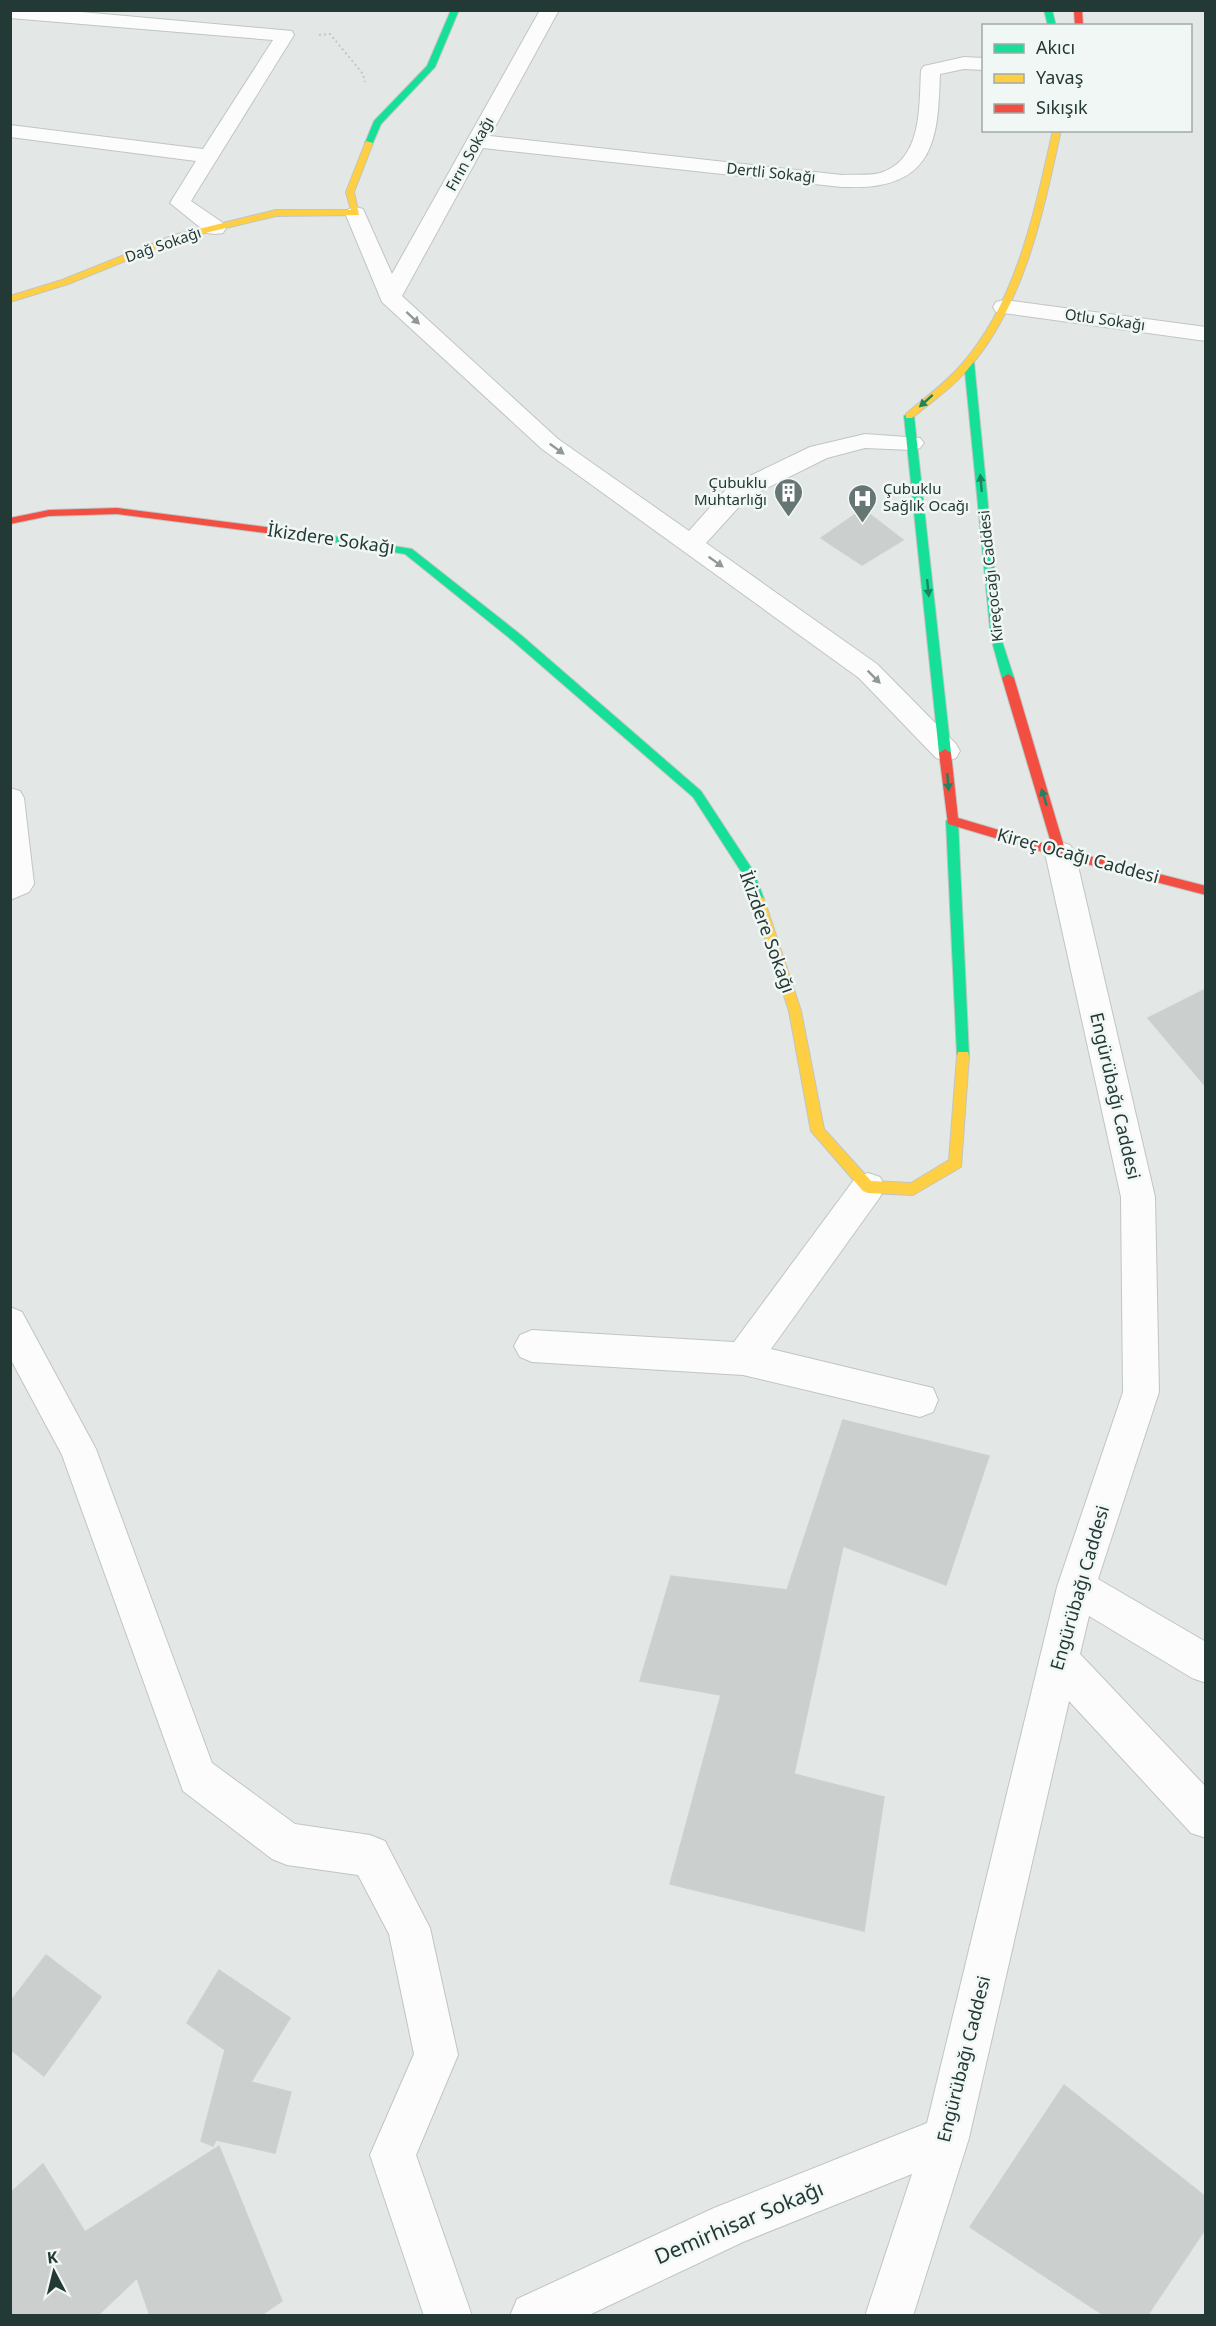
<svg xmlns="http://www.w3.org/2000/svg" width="1216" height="2326" font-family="'Noto Sans',sans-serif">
<rect width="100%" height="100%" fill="#e3e8e6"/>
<!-- building -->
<path fill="#cbcfce" stroke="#ccd1cf" stroke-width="1.5" d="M863,509l40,31 -41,25 -41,-27z
M1206,989v98l-58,-69z
M843,1420l146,36 -43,129 -103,-39 -49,228 90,23 -20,134 -194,-47 51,-189 -81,-14 31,-105 116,14z
M46,1955l55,42 -57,79 -34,-27v-47z
M219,1970l71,48 -39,64 40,10 -16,61 -59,-13 -3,6 -12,-5 24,-91 -38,-27z
M1064,2085l142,112v31l-59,88h-42l-135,-89z
M219,2146l63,155 -22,15h-110l-13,-38 -40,38h-87v-123l33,-29 42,68z"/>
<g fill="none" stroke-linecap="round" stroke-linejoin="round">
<defs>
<path id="street" d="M10,10h49l233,21 2,4 -103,166 32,22 3,5 -3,5 -8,1 -8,-1 -37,-30 26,-42 -186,-24v-12l193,24 70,-109 -263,-22z
M540,10h19l-69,126 352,39c12,-1 26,1 38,-2 43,-13 39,-67 41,-103l3,-4 40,-9 20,1v12l-20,-1 -24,5c-2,48 -1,101 -60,111 -13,3 -25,2 -38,2l-359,-39 -81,148 156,143 131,92 40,-45 81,-39 55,-13 55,4 4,5 -4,5 -8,2 -47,-2 -38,10 -80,40 -41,45 171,121 79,80 4,7 -4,7 -10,3 -10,-3 -77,-80 -317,-229 -160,-147 -37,-89 4,-4 7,-2 7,2 29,65z
M1004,300l202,27v14l-210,-29 -3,-5 3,-5z
M10,788l10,3 4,7 10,86 -5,8 -19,8z
M1060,842l10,3 5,8 80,344 4,195 -61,187 108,63v41l-14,-5 -103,-62 -9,38 126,133v51l-15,-5 -122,-132 -100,437 -56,178h-48l47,-142 -169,68 -156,74h-77l7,-17 197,-91 213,-85 130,-536 66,-195 -2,-195 -76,-344 5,-8z
M868,1173l12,4 5,10 -5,10 -109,152 162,39 5,12 -5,12 -13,5 -177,-42 -211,-13 -12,-5 -6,-11 6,-11 12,-5 202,12 122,-165z
M10,1307l12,5 74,137 116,314 83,61 75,11 15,6 45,87 28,127 -42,100 56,161h-48l-54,-161 44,-101 -25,-120 -31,-59 -71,-10 -15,-6 -89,-68 -121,-336 -52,-97z"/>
<path id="fast" d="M451,10h8l-24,57 -54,57 -9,21h-6l-1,-2 9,-22 53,-55z
M1044,10h8l4,16h-8z
M969,359l5,3 27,276 13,40 -6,4 -6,-4 -11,-40 -27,-276z
M909,413l5,3 37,337 -6,4 -6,-4 -35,-337z
M320,534l92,15 109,86 180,156 53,81 10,27 -2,3h-8l-10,-26 -51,-79 -180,-156 -108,-87 -89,-15 -1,-2z
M952,817l6,4 11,235 -1,4h-10l-1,-4 -11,-235z"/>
<path id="slow" d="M1053,130h8c-18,82 -36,174 -93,239 -16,19 -37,33 -56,49h-6v-4c18,-16 39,-30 55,-49 56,-63 74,-155 92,-235z
M366,141l7,2 -19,49 5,23 -83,1 -96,23 -112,45 -58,18v-6l52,-16 112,-45 102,-25h75l-5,-18z
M758,894l6,5 37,112 23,118 47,52 40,2 38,-23 8,-104 1,-4h10l1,4 -8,111 -48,28 -45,-2 -5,-2 -52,-60 -22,-120 -37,-112z"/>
<path id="jam" d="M1074,10h8l1,16h-8z
M117,508l203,26 5,3 -5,3 -203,-26 -68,2 -39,8v-6l39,-8z
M1008,674l6,4 51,172 141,36v9l-146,-38 -112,-33 -9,-71 6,-4 6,4 7,65 94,28 -50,-168z"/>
</defs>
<!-- street casing -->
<use href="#street" stroke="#c0c5c3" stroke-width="2"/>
<!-- fast casing -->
<use href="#fast" stroke="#c0c6c4" stroke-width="2"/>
<!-- slow casing -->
<use href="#slow" stroke="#c0c6c4" stroke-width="2"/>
<!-- jam casing -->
<use href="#jam" stroke="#c0c6c4" stroke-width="2"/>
<!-- path -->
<path stroke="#c0c8c6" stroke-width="2" stroke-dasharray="2 3" stroke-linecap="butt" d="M319,35l11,-1 33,40 2,8"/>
<!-- street -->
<use href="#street" fill="#fbfcfb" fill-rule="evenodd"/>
<!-- fast -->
<use href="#fast" fill="#16e098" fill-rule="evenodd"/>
<!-- slow -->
<use href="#slow" fill="#ffcf43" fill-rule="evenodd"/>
<!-- jam -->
<use href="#jam" fill="#f24e42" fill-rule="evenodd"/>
</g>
<!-- one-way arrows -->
<defs><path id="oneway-solid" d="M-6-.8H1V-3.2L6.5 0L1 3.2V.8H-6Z" transform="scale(1.5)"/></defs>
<g fill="#8f9a98">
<use href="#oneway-solid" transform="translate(413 318) rotate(43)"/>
<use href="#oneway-solid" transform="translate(557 449) rotate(36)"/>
<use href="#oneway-solid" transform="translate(716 562) rotate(35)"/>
<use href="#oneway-solid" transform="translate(874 677) rotate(45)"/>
</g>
<g fill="#1d8462">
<use href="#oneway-solid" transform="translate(926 401) rotate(138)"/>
<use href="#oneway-solid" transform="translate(981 483) rotate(-95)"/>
<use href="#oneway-solid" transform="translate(928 588) rotate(84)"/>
<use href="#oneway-solid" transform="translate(948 782) rotate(85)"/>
<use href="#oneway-solid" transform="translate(1044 797) rotate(-107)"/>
</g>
<!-- icons -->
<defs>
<symbol id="building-pin" viewBox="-11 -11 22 30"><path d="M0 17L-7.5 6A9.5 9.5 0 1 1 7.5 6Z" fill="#667674" stroke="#f1f7f5"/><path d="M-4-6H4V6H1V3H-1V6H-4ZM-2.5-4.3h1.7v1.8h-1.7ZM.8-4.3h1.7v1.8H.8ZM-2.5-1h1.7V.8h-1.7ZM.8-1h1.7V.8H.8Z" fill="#fff"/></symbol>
<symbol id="hospital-pin" viewBox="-11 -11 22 30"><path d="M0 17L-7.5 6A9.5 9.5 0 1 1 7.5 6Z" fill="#667674" stroke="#f1f7f5"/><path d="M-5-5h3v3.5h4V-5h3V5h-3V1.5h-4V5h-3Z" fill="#fff"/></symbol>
</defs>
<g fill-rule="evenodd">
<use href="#building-pin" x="772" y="476" width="33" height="45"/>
<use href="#hospital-pin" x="846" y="482" width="33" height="45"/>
</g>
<g text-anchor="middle" stroke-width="5" stroke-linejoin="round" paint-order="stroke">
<!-- far-street labels -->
<g font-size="15" fill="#233936" stroke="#f1f7f5">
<text transform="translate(470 154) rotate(-61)" y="5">Fırın Sokağı</text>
<text transform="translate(771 173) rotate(6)" y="5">Dertli Sokağı</text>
<text transform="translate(163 245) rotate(-19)" y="5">Dağ Sokağı</text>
<text transform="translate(1105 320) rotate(8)" y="5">Otlu Sokağı</text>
<text transform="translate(991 576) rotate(-96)" y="5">Kireçocağı Caddesi</text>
</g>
<!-- far-poi labels -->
<g font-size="15" fill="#233936" stroke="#f1f7f5" text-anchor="end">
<text x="767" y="488">Çubuklu<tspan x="767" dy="17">Muhtarlığı</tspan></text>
<text x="883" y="494" text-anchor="start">Çubuklu<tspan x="883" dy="17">Sağlık Ocağı</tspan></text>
</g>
<!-- street labels -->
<g font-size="18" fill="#233936" stroke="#f1f7f5">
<text transform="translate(331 539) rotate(8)" y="6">İkizdere Sokağı</text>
<text transform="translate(1078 856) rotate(15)" y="6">Kireç Ocağı Caddesi</text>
<text transform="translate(767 932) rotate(70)" y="6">İkizdere Sokağı</text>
<text transform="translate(1115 1096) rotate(77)" y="6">Engürübağı Caddesi</text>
<text transform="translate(1080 1588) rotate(-74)" y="6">Engürübağı Caddesi</text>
<text transform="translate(964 2059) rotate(-76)" y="6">Engürübağı Caddesi</text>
</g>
<!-- near-street labels -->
<g font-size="21" fill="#233936" stroke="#f1f7f5">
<text transform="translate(739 2223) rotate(-23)" y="7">Demirhisar Sokağı</text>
</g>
</g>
<!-- border -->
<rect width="1216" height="2326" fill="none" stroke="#233936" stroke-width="24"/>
<!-- legend -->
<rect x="982" y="24" width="210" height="108" fill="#f1f7f5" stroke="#9faba9" stroke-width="1.5"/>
<rect x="994" y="44" width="30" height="9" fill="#16e098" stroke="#9faba9" stroke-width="1.5"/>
<text x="1036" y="54" font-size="18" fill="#233936">Akıcı</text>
<rect x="994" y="74" width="30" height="9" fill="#ffcf43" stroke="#9faba9" stroke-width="1.5"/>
<text x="1036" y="84" font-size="18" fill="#233936">Yavaş</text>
<rect x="994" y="104" width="30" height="9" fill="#f24e42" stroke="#9faba9" stroke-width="1.5"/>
<text x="1036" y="114" font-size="18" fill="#233936">Sıkışık</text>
<!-- north arrow -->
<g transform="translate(54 2272) rotate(353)" stroke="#f1f7f5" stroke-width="4.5" paint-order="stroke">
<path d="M0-4.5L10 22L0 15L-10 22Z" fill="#233936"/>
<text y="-9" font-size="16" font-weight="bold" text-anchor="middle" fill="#233936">K</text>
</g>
</svg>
